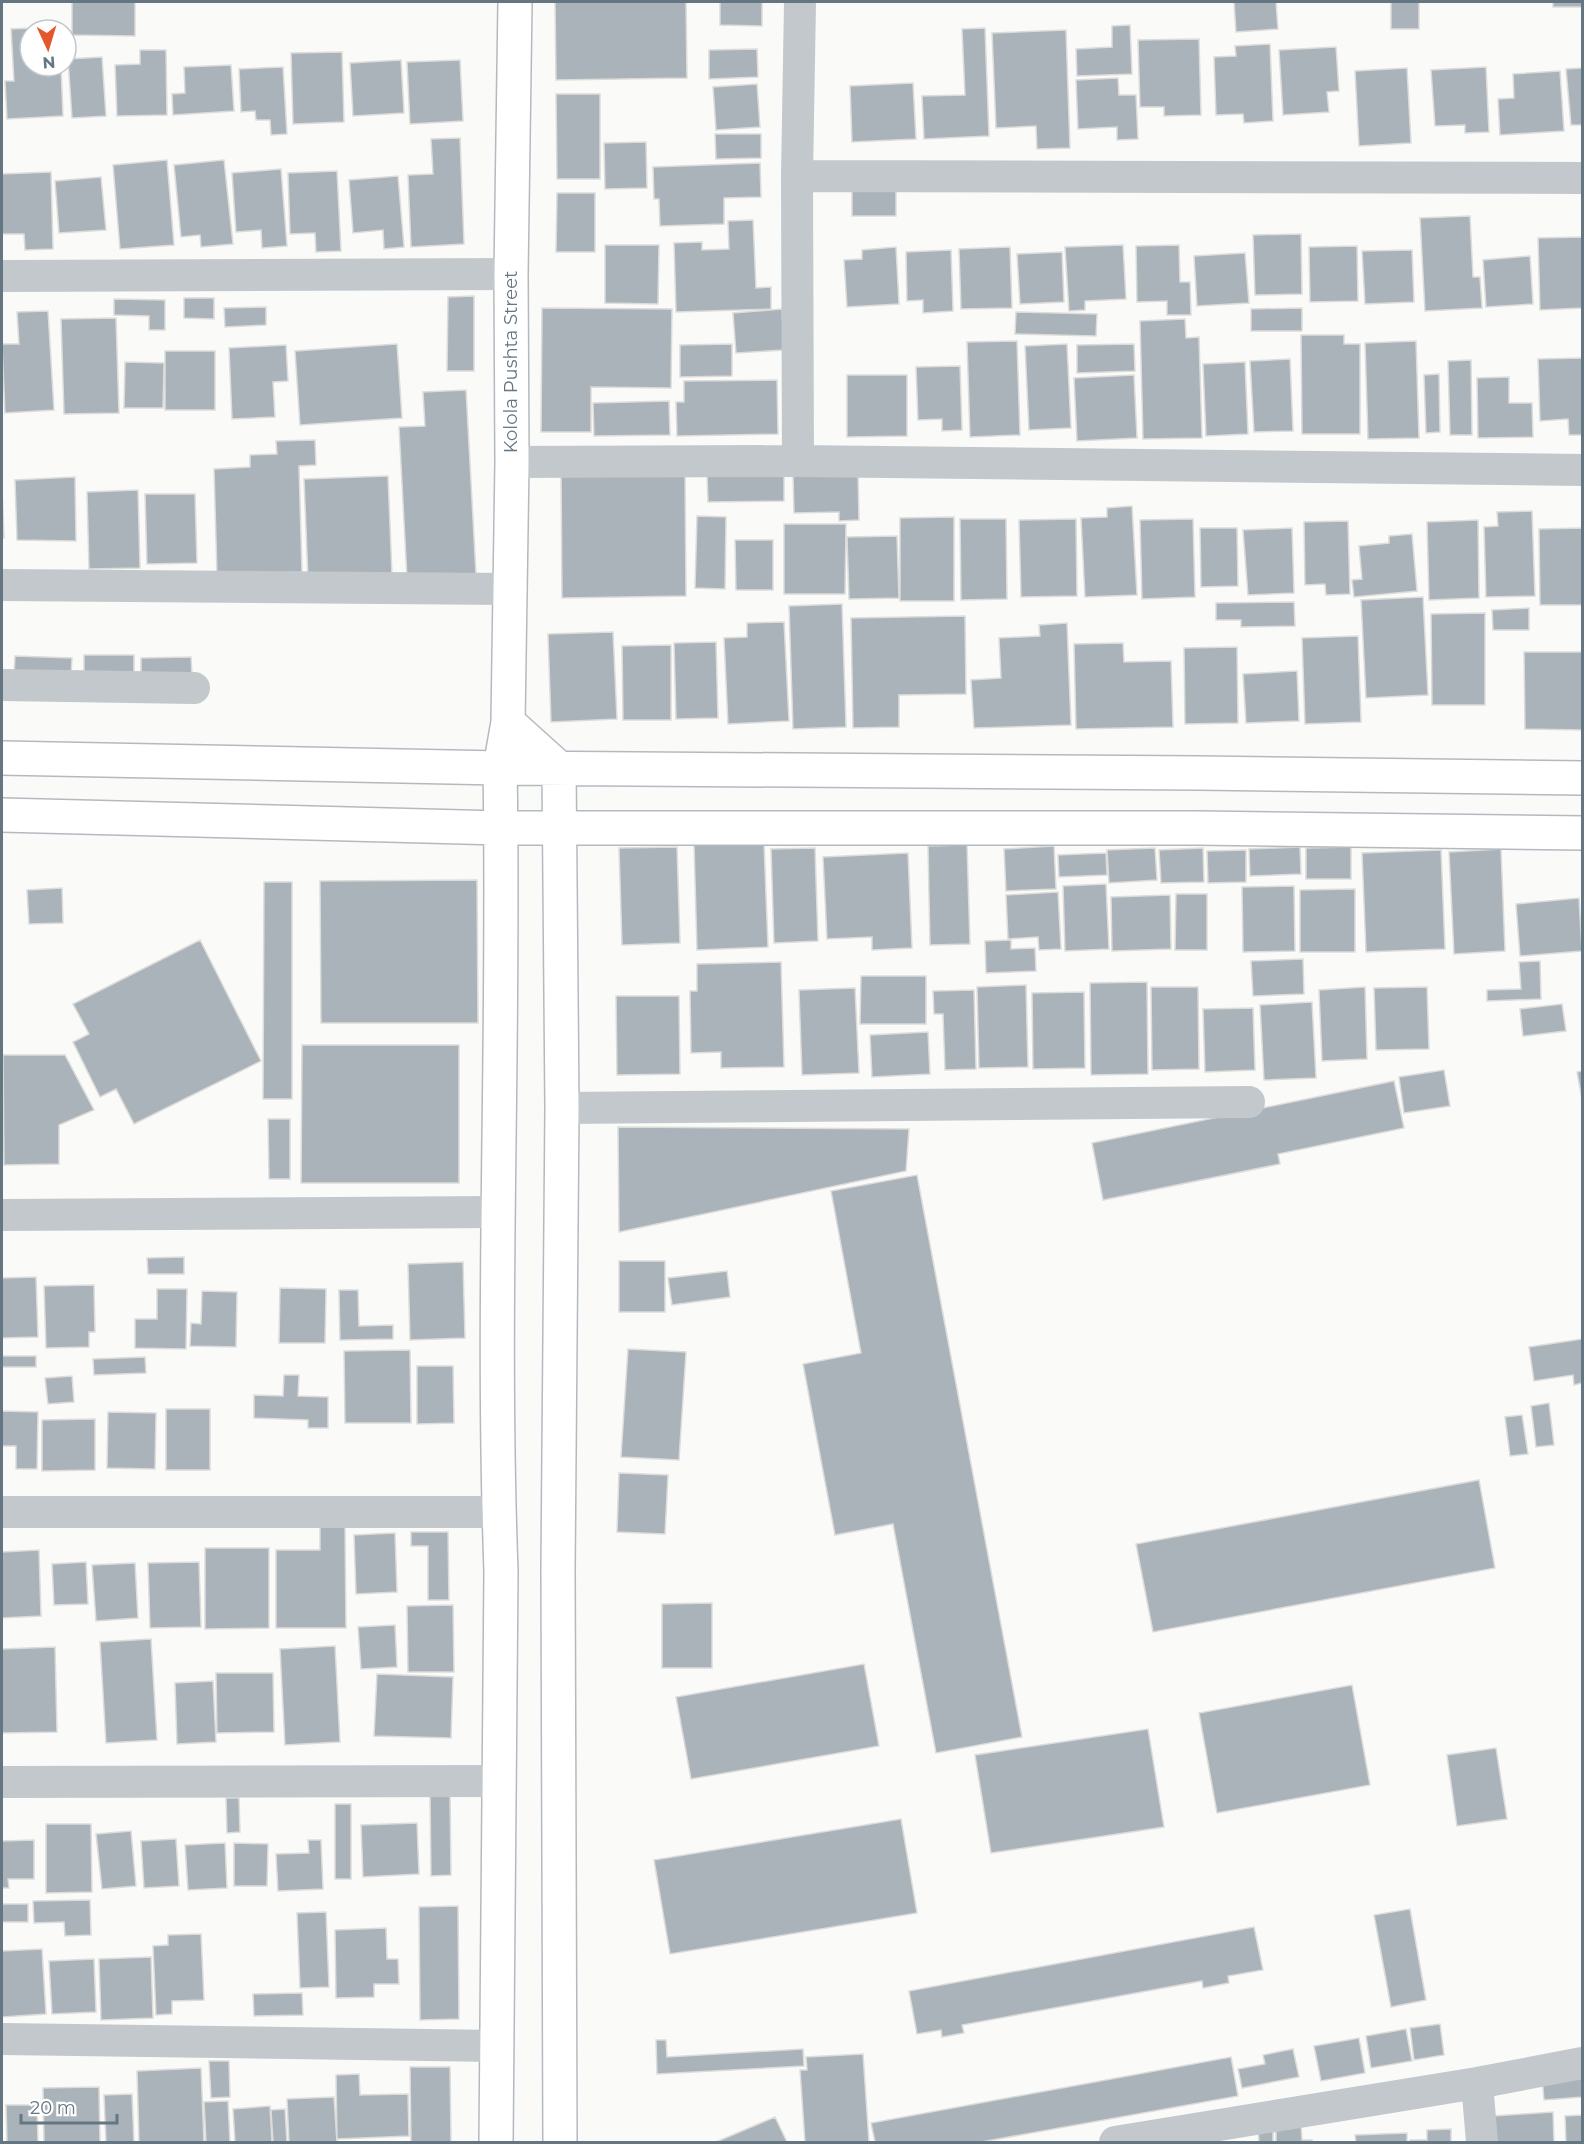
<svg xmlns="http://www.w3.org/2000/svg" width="1584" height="2144" font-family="Montserrat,sans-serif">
<rect width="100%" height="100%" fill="#fafaf8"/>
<!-- building -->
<path fill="#aab3b9" stroke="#dcdcda" stroke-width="1.5" d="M72,2h63v34l-63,-1z
M555,2h131l1,76 -131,2z
M720,2h42v24l-42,-1z
M1234,2h42l2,27 -42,3z
M1391,2h28v27h-28z
M1553,2h29v5h-29z
M1130,25l2,49 -55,2 -1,-27 36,-2v-21z
M59,27v3h-29v36h31l2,50 -56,3 -2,-38h9l-3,-52z
M985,28l4,108 -65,3 -2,-43 43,-1 -3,-66z
M1066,30l4,118 -33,1 -1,-23 -40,2 -4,-95z
M1199,39l2,76 -37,1v-9h-24l-2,-67z
M1270,44l3,77 -29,2 -1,-9 -27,1 -2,-58 22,-1 -1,-10z
M1336,47l3,44 -12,1 2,20 -46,3 -4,-65z
M757,49l1,28 -49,2v-29z
M140,50h26l1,65 -50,1 -2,-51 25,-1z
M342,52l2,70 -51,2 -2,-71z
M102,57l4,59 -34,2 -4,-59z
M401,60l3,53 -51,3 -3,-53z
M460,60l3,61 -53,3 -3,-62z
M231,65l3,46 -61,4 -1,-21 13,-1 -1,-26z
M283,67l4,67 -16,1 -1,-15h-14l-1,-9 -14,1 -2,-43z
M1486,67l3,65 -24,1v-8l-30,1 -4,-56z
M1407,68l4,75 -52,3 -4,-75z
M1582,68v57h-11l-5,-56z
M1560,71l4,60 -64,4 -2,-36 16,-1 -1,-24z
M1118,78l1,17h17l2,44 -21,1v-13l-39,2 -2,-49z
M913,83l3,56 -64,3 -2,-56z
M757,84l3,43 -44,3 -3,-43z
M556,94h44v85h-43z
M715,134h46v24l-45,1z
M460,138l4,106 -53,3 -3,-72 25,-1 -2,-35z
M646,142l1,46 -42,1 -1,-46z
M167,160l7,85 -54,4 -7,-84z
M224,160l9,84 -32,3 -1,-12 -19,2 -7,-72z
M760,163l1,34 -37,1v26l-64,2 -1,-27h-5l-1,-32z
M281,169l6,77 -25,2 -1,-18 -25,2 -4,-59z
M337,171l4,80 -25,1 -1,-19 -25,1 -2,-61z
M51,172l2,77 -28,1 -1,-16h-22v-60z
M398,176l6,71 -20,2 -1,-19 -30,3 -4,-53z
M101,177l5,53 -47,3 -4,-52z
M852,189h44v27h-44z
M557,193h38v59h-39z
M1470,216l3,61h7l2,31 -57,3 -5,-93z
M753,220l3,68 15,-1v22l-95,3 -2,-69 28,-1v8l27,-1 -1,-28z
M1301,234l1,60 -47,1 -2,-60z
M1582,237v71l-42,2 -2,-72z
M605,245h54l-1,59 -53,-1z
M1123,245l3,54 -41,2v9l-16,1 -4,-64z
M1179,245l1,37h10l1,33h-24v-14l-30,1 -1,-56z
M1357,246l1,55 -48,1 -1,-55z
M896,247l3,57 -52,3 -3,-47 18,-1v-9z
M1010,247l2,61 -51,1 -2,-60z
M951,250l2,61 -30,2v-13l-16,1 -1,-49z
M1412,250l2,52 -49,2 -3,-53z
M1062,252l2,50 -44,2 -3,-50z
M1245,253l4,50 -52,3 -3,-50z
M1530,256l3,48 -47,3 -3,-47z
M474,296v75h-27l1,-74z
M184,298h30v21l-30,-1z
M114,299l51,1v30h-16v-14l-35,-1z
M266,307v18l-41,2 -1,-19z
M542,308l130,1 -1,79 -80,-1v45h-50z
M1302,308v23h-51v-22z
M782,309l2,41 -48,3 -3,-40z
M48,311l6,99 -49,3 -3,-69h17l-2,-32z
M1016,312l81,2 -1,22 -81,-2z
M116,318l3,95 -55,1 -3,-95z
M1185,319l1,19 13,-1 3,101 -59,1 -3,-118z
M1301,335h43v9h16v90h-58z
M1017,341l3,94 -50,2 -3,-95z
M1416,341l3,97 -51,1 -3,-96z
M397,344l5,74 -102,7 -5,-74z
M732,344v32l-52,1v-32z
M1067,344l4,84 -42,2 -4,-84z
M1134,344l1,27 -58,2v-28z
M286,345l2,36 -15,1 2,35 -43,2 -3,-71z
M165,351h50v59h-50z
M1582,358v77h-13l-1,-16 -28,2 -2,-62z
M1290,359l3,72 -39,1 -4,-71z
M1471,360l1,75h-22l-2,-74z
M125,362l39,1 -1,45h-39z
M1245,362l3,72 -42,2 -3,-72z
M960,366l2,64 -20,1v-12l-24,1 -2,-53z
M1439,374l1,58 -14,1 -2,-58z
M847,375h60v61l-60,1z
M1134,375l3,63 -60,3 -3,-63z
M1509,377v26h23l1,34 -55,1 -1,-60z
M777,380l1,54 -101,2 -1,-34h8v-21z
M466,390l10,184 -69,4 -8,-151 26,-1 -2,-34z
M669,401l1,34 -76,1 -1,-33z
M315,440l1,25 -17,1 3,106 -85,3 -3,-106 36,-2v-12l27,-1 -1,-13z
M784,471v30l-76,1 -1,-29z
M561,472h124l1,124 -124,2z
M858,472l1,48 -20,1v-9l-45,1 -1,-39z
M388,476l4,99 -84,4 -4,-100z
M75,477l1,64 -59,-1 -2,-60z
M2,490l2,48h-2z
M138,490l2,78 -51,1 -2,-77z
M145,494h50l2,69 -50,1z
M1132,506l5,89 -52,2 -4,-79 26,-1v-9z
M1532,511l3,85 -49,1 -2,-70 14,-1 -1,-14z
M697,516l29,1 -1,72 -30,-1z
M954,517v84h-54v-83z
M960,519h46l1,80 -46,1z
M1076,519l1,77 -56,1 -2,-77z
M1193,519l2,78 -53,2 -2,-79z
M1478,520l1,78 -50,2 -2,-78z
M1348,521l2,73 -24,1 -1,-11 -20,1 -1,-63z
M784,524h62l-1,70h-61z
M1200,528h37l1,58 -37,1z
M1292,528l2,65 -46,2 -5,-65z
M1582,528v77h-42l-1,-76z
M1412,534l5,57 -63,6 -2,-17 10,-1 -3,-33 30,-3v-7z
M897,536l2,62 -50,1 -2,-62z
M735,540h38v50h-37z
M1423,597l5,98 -62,3 -5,-98z
M1294,602l1,24 -54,1v-7h-25v-17z
M842,604l4,123 -53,2 -4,-123z
M1529,608v22h-36l-1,-20z
M1485,613v92h-53l-1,-91z
M965,616l1,78 -67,1v32l-46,1 -2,-110z
M784,622l5,99 -61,3 -4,-86 23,-1v-14z
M1067,623l4,102 -97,3 -3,-48 30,-2 -2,-40 41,-2 -1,-11z
M613,632l4,87 -66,3 -3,-88z
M1358,636l3,86 -56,2 -3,-86z
M716,642l2,76 -42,1 -2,-76z
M1123,643l1,19 47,-1 2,66 -97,2 -2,-85z
M671,645v75h-48l-1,-74z
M1237,647l1,76 -53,1 -1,-76z
M1524,652h58v78l-57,-1z
M84,655h50v19h-50z
M15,656l57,2 -1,18 -57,-2z
M191,657l1,18h-51v-17z
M1297,671l2,50 -53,2 -3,-49z
M764,843l4,104 -71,3 -3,-105z
M967,845l3,99 -40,1 -2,-99z
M1054,846l2,43 -50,2 -2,-42z
M677,847l3,96 -58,2 -3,-97z
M1300,847l1,27 -51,2 -1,-27z
M1351,847v32h-45v-31z
M815,848l3,93 -44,2 -3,-94z
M1155,848l2,32 -48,3 -2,-33z
M1203,848l1,34 -43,1 -2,-33z
M1501,849l4,102 -51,3 -5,-102z
M1246,850v32l-38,1 -1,-32z
M1441,850l4,99 -79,3 -4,-99z
M908,853l4,95 -40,2v-13l-45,2 -4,-82z
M1106,853l1,22 -48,2 -1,-22z
M477,880l1,143h-157l-1,-142z
M264,882h28v217h-29z
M1106,884l3,65 -44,2 -2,-65z
M1294,886l1,65 -52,1 -1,-65z
M62,888l1,35 -34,1 -2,-34z
M1355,889v63h-55v-62z
M1058,892l3,57 -22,1 -1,-13 -30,2 -2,-44z
M1176,894h31v56h-32z
M1170,895l1,54 -59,2 -1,-54z
M1579,898l3,53 -62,5 -4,-52z
M200,940l61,121 -127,63 -18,-35 -16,8 -27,-55 16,-8 -16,-30z
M1011,940v9l24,-1 1,23 -50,2 -1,-32z
M1303,959l1,35 -51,2 -2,-35z
M1540,961l1,38 -54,2v-11l34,-1 -2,-27z
M781,962l3,105 -63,1v-16l-30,1 -1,-62h7v-27z
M861,976h65v48h-66z
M1147,982l1,92 -57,1 -1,-92z
M1026,985l2,82 -49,1 -2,-81z
M1151,987h47l1,82 -47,1z
M1365,987l2,72 -45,2 -3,-71z
M1427,987l2,62 -53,1 -2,-62z
M855,988l4,85 -57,2 -3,-85z
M974,990l2,79 -31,1 -2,-56h-9l-1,-23z
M1084,992l1,76 -52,1 -1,-76z
M616,996h63l1,78 -63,1z
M1312,1002l4,76 -52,2 -4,-75z
M1562,1004l4,27 -43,5 -3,-27z
M1253,1008l2,62 -50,2 -2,-63z
M928,1032l2,42 -58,3 -2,-42z
M302,1045h157v138h-158z
M3,1055h62l29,55 -35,15v39l-55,1z
M1444,1070l6,36 -46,7 -5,-36z
M1582,1071v28l-5,-27z
M1394,1081l10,47 -126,26 2,10 -177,36 -11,-57z
M268,1119h22v60h-21z
M618,1127l291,2 -3,42 -287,61z
M917,1175l105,562 -86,16 -43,-229 -58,11 -32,-171 58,-11 -30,-162z
M184,1257v17h-36l-1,-16z
M619,1261h46v51h-46z
M463,1262l2,76 -55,2 -2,-76z
M727,1271l3,26 -58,8 -4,-27z
M36,1277l2,60 -36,1v-60z
M94,1285l1,47h-6v15l-43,1 -2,-62z
M280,1288l46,1 -1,54h-46z
M157,1289h30l-1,60 -51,-1v-29h22z
M339,1290h19l1,36 34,-1v14l-53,1z
M202,1291l35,1 -1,55 -46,-1 1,-23 10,1z
M1582,1339v44l-8,2 -1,-10 -39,6 -5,-34z
M628,1349l58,3 -7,108 -58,-3z
M410,1350l1,73h-66l-1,-72z
M2,1356h34v11h-34z
M145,1357l1,16 -52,2 -1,-16z
M417,1366h36l1,57 -37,1z
M284,1375h15l-1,21 30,1v31h-20v-8l-54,-2v-23l29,1z
M72,1376l2,26 -26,2 -3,-26z
M1549,1403l5,42 -18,2 -5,-41z
M166,1409h44v61h-44z
M2,1411l36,1 -1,57h-21v-23h-14z
M108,1412l48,1 -1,56 -48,-1z
M1522,1415l6,39 -18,2 -5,-39z
M95,1419v51l-53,1v-51z
M619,1473l49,2 -3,59 -48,-2z
M1479,1480l16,88 -342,64 -17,-88z
M320,1526h25l1,102h-70v-78h44z
M411,1532h37l1,68h-21v-54h-17z
M395,1533l2,59 -41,2 -2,-59z
M205,1548h64v80l-64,1z
M39,1550l2,66 -39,2v-66z
M86,1562l2,42 -34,1 -2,-41z
M199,1562l2,65 -51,1 -2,-65z
M135,1563l3,55 -42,3 -4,-56z
M712,1603v65h-50v-64z
M453,1605l1,67h-46l-1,-66z
M395,1625l2,42 -36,2 -3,-42z
M151,1639l6,101 -51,3 -6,-101z
M335,1646l5,96 -55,3 -5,-96z
M55,1647l2,85 -55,1v-84z
M864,1664l15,82 -188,33 -15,-82z
M216,1673h57l1,59 -57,1z
M377,1674l76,3 -2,61 -77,-2z
M213,1681l3,61 -39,2 -2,-61z
M1352,1685l18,100 -153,28 -18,-100z
M1148,1729l16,98 -173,26 -16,-98z
M1496,1748l11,71 -50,7 -10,-71z
M430,1795h20l1,80 -20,1z
M226,1798h13l1,34 -13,1z
M335,1804h16v75h-16z
M901,1819l16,94 -247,41 -16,-94z
M417,1823l2,51 -56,3 -2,-52z
M46,1824h45l1,68 -46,1z
M131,1831l5,55 -34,3 -6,-55z
M176,1839l3,47 -35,2 -3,-47z
M34,1840v39h-26l1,9h-7v-47z
M308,1840h13l2,49 -45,2 -2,-37 33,-1z
M225,1843l2,45 -39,2 -3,-45z
M234,1843l34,1 -1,42h-33z
M90,1900l1,35 -26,1 -1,-14 -30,1 -1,-22z
M2,1904h26v18h-26z
M458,1906l1,113 -39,1 -1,-113z
M1410,1909l16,91 -35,7 -17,-92z
M326,1912l3,75 -29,1 -3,-75z
M1254,1927l9,43 -35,6 1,7 -26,5 -1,-7 -240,44 2,8 -22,4 -1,-7 -24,4 -8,-43z
M386,1928l1,31h11l1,25h-25v13l-38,1 -1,-68z
M201,1934l3,66 -32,1v13l-16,1 -3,-69 15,-1v-10z
M42,1949l4,65 -44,3v-66z
M151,1957l2,61 -52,2 -2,-61z
M94,1959l2,53 -44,2 -3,-53z
M302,1993l1,22 -49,1 -1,-22z
M1440,2024l4,31 -30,5 -4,-32z
M1406,2029l6,32 -41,7 -5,-32z
M1359,2038l6,35 -44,8 -7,-35z
M656,2040h10l1,17 136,-8 1,17 -147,8z
M1293,2049l6,28 -57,11 -4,-19 27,-5 -2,-9z
M863,2054l6,88h-64l-5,-72h7l-1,-13z
M1231,2057l7,39 -257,46h-106l-4,-19z
M209,2061h20l1,36 -19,1z
M410,2067h40l1,75h-40z
M201,2068l3,74h-65l-2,-71z
M1582,2073v24l-38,3 -2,-24z
M359,2074l1,21 48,-1 1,42 -72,3 -1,-64z
M99,2087l1,55h-56l-1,-54z
M132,2094l2,48h-28l-2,-47z
M334,2097l3,45h-48l-2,-43z
M228,2101l2,41h-24l-2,-40z
M6,2105h31l1,37h-31z
M270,2106l2,36h-37l-2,-33z
M285,2109l2,33h-14l-2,-32z
M1553,2112l1,30h-60l-1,-26z
M1582,2115v27h-16l-1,-26z
M775,2117l12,25h-71z
M1301,2124l1,16h10v2h-36v-17z
M1258,2127h15v15h-14z
M1451,2129v13h-41v-2h17v-10z
M1407,2133v9h-51l-1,-7z"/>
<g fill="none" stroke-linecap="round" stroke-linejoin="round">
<defs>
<path id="secondary" d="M508,722l51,46 3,340 -4,461 2,573
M2,758l498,10 699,5 383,5
M2,815l499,13h697l384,5
M496,2142l5,-571c-10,-268 4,-535 -1,-803l8,-46 4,-260 -1,-188 4,-272"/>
</defs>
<!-- secondary casing -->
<use href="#secondary" stroke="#b3babf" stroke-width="36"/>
<!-- street -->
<path stroke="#c3c8cc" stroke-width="32" d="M797,176l785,2
M2,276l509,-2
M798,461l-1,-285 3,-174
M512,462l286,-1 784,9
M2,585l509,4
M2,685l192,3
M562,1108l687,-6
M2,1215l495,-3
M2,1512h497
M2,1782l498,-1
M2,2039l495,7
M1477,2083l5,59
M1115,2142l362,-59 105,-20"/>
<!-- secondary -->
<use href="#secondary" stroke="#fff" stroke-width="33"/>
</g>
<g text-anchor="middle" stroke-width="6" stroke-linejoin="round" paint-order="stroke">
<!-- street labels -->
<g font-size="18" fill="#657683" stroke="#fff">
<text transform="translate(511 362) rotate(-90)" y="6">Kolola Pushta Street</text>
</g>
</g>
<!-- border -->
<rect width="1584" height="2144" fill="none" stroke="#657683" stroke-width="6"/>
<!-- north arrow -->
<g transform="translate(48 48) rotate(176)"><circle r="28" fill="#ffffff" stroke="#c1c8cd" stroke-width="1.5"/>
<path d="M0-4.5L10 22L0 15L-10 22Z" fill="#e4572e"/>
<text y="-9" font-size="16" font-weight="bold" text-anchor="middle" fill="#657683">N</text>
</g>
<!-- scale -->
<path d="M21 2114v9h96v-9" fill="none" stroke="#657683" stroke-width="3"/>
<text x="30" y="2114" font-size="18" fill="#657683" stroke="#ffffff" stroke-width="4.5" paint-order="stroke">20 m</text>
</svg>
